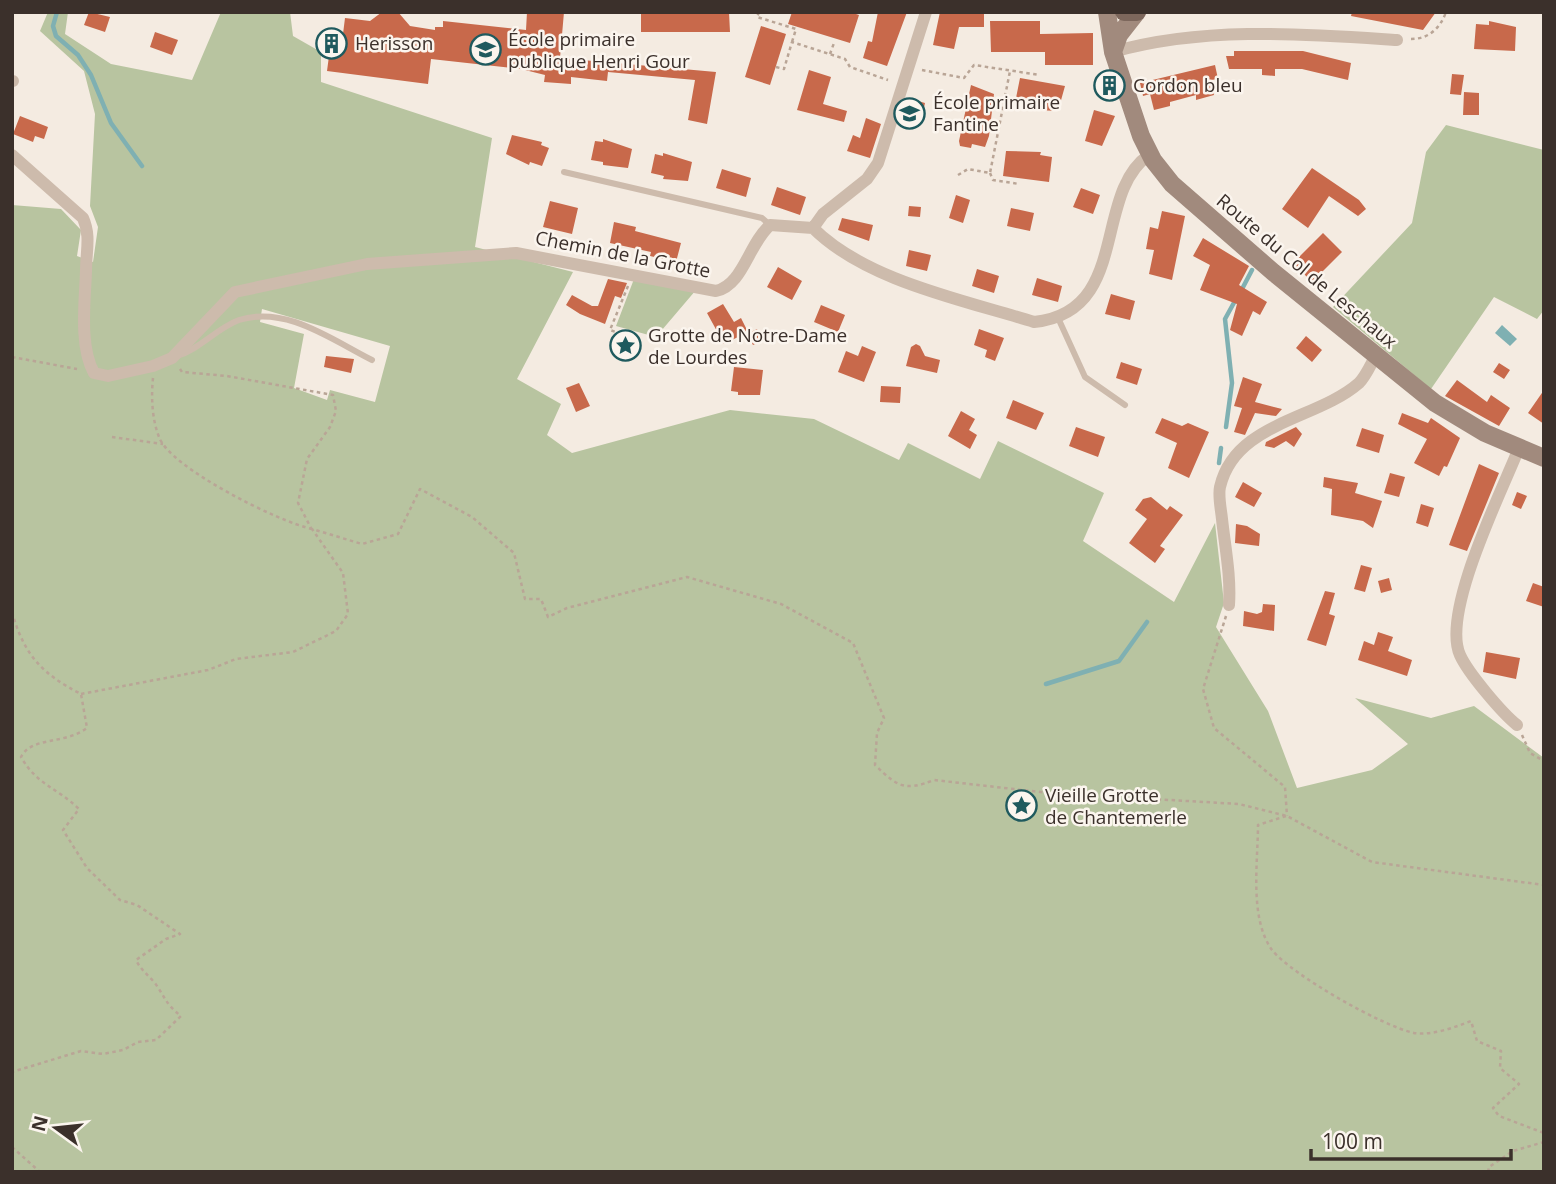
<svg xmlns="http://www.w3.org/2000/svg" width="1556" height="1184" font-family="'Open Sans',sans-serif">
<rect width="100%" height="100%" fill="#f4ebe1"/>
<!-- green -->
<path fill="#b8c4a0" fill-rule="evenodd" d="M48,12h20l-3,22 46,30 81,16 29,-68h69l3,24 28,16v30l171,56 -17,109 98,25 -56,107 44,25 -14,31 25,18 158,-43 84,9 85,41 9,-17 72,36 18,-38 106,52 -21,48 91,61 41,-79 9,80 -8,24 52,84 29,77 75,-18 36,-26 -53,-46 76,20 43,-12 70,52v414h-1532v-967l49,4 20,21 -4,26 16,6 5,-35 -8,-21 5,-92 -11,-43 -44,-40zM262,309l128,37 -15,56 -45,-12 -3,10 -33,-12 10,-54 -44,-12z
M1446,125l98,25v160l-7,9 -43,-22 -63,92 -98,-82 79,-84 14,-71z
M634,279l62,11 -40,47 -40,-11z"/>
<!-- water -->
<path fill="#7fb0b2" d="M1502,325l15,14 -7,7 -15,-13z"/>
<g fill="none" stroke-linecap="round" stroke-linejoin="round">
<!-- stream -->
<path stroke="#7fb0b2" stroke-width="4.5" d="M57,12l-4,14 3,10 22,19 13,20 20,48 31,43
M1241,291l11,-21
M1226,427l6,-44 -7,-64 11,-20
M1219,463l2,-15
M1046,684l73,-23 28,-39"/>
</g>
<!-- building -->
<path fill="#c8694b" d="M89,12l21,5 -5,15 -21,-7z
M382,12h16l12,14 25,4v-3h8v-6l83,9 1,-18h37l-4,46 156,14 -9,52 -19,-4 7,-40 -87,-8 -1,9 -36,-4v7l-27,-2 1,-7 -24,-6 -90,-10 -3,25 -101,-13 4,-30 11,1 3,-24 25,3z
M641,12h88l1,20h-89z
M792,12h58l9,3 -9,28 -62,-19z
M878,12h29l-20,54 -24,-8 5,-17 4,1z
M940,12h44v15h-25l-5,22 -21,-4z
M1352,12h84l-13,18 -72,-14z
M990,21h50v13l53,-1v32h-48v-13h-54z
M1489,21l27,6 -1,24 -41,-2 2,-25 13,1z
M761,26l25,8 -16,51 -25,-8z
M155,32l23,8 -6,15 -22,-8z
M1234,51h69l48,12 -3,17 -46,-11h-27v7l-13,-1v-6h-33l-3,-13h8z
M1215,65l3,14 -7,1 3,15 -18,5v-5l-26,7v4l-16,4 -4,-16 -7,2 -3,-13z
M809,70l22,7 -8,27 24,7 -3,11 -47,-12z
M1452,74l12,1 -3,20 -11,-1z
M1020,78l45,8 -7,25 -21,-1v-3l-22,-4z
M971,85l23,9 -5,42 -4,11 -13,-3 -1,4 -11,-2 -1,-5z
M1464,92l15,1v22h-16z
M908,98l17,5 -5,23 -19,-5z
M1094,110l21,6 -13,30 -17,-5z
M20,116l28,11 -4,12 -9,-3 -2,6 -20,-8z
M866,118l15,6 -11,34 -23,-7 6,-16 7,3z
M512,135l30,7 -1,3 8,3 -7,18 -12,-4 -1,3 -23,-11z
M603,139l29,10 -4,19 -25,-3v-3l-12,-2 4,-19 8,1z
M1006,151l35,1 -1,3 12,2 -3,25 -46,-6z
M663,153l29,9 -4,19 -25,-2 1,-3 -13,-3 4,-19 8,2z
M1312,168l47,32 7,9 -8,7 -29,-20 -21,32 -26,-19z
M722,169l29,9 -5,19 -30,-9z
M777,187l29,10 -6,18 -29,-10z
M1081,188l19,7 -7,19 -20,-7z
M956,195l14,5 -7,23 -14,-5z
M550,201l28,7 -6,26 -29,-7z
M909,206l12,1 -1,10 -12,-1z
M1011,208l23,5 -4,18 -23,-5z
M1162,211l23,5 -13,64 -23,-6 5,-24 -8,-1 4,-22 8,2z
M842,218l31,7 -4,16 -31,-11z
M614,222l22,5 -1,4 46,12 -5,19 -26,-6 1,-4 -41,-9z
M1323,233l19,19 -30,30 -19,-19z
M1203,238l46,28 -10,19 28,17 -7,13 -7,-4 -11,25 -12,-6 7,-26 -37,-14 10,-25 -17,-9z
M909,250l22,5 -4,16 -21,-5z
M778,267l24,14 -10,19 -25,-13z
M977,269l22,7 -5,17 -22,-7z
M1037,278l25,8 -4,16 -26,-7z
M608,279l19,4 -6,15 -6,-2 -10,28 -25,-10 -14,-9 6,-10 20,11h6z
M1111,294l24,7 -5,19 -25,-6z
M723,304l11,18 7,-4 7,14 -24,12 -17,-31z
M821,305l24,10 -7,17 -24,-10z
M757,329l6,11 -10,5 -6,-11z
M979,329l25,9 -9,23 -10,-4 2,-7 -13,-5z
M1306,336l16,14 -10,12 -16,-14z
M916,344l4,2 5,10 15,4 -3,13 -31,-7 5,-19z
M862,346l14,6 -12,30 -26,-10 8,-21 12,5z
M326,356l28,3 -3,14 -27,-6z
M1121,362l21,7 -5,16 -21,-7z
M1499,363l11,7 -6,9 -11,-7z
M734,367l29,3 -3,25h-22v-3l-7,-1z
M1243,377l19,7 -7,18 27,7 -6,7 -21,-3 -10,22 -11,-3 8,-24 -8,-2z
M1457,380l30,22 4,-7 19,13 -11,18 -54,-30z
M579,383l11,23 -14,6 -10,-24z
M881,386l20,1 -1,16 -20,-1z
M1544,390v34l-16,-11z
M1013,400l31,13 -8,17 -30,-12z
M961,411l14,8 -6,11 8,5 -7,14 -22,-13z
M1402,413l26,10 3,-5 29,20 -13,29 -3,-1 -5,10 -25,-13 13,-24 -29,-15z
M1162,418l20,8 6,-3 21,9 -20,46 -21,-10 9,-25 -22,-10z
M1076,427l29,10 -7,20 -29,-11z
M1296,427l6,7 -8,13 -8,-6 -12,7 -9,-2 1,-4z
M1362,428l22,7 -5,18 -23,-7z
M1479,464l20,9 -32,78 -18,-6z
M1390,473l15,4 -6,20 -15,-4z
M1324,477l34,6 -3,10 27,8 -9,27 -10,-7 -32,-6 1,-26 -9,-2z
M1243,482l19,11 -8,14 -19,-10z
M1517,492l10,4 -6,13 -9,-4z
M1151,497l16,13 3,-4 13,9 -23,31 5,3 -10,14 -26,-20 18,-24 -12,-9 8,-11z
M1421,504l13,4 -6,19 -12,-4z
M1236,524l11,2 13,8 -1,12 -24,-3z
M1361,565l11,3 -7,24 -11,-3z
M1389,578l3,12 -11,3 -3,-12z
M1533,583l11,4v20l-18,-6z
M1325,591l10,2 -6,21 6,2 -9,30 -19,-6z
M1263,604l12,1 -1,26 -31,-5 1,-15 13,3 5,-2z
M1378,632l15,5 -5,14 24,9 -5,16 -49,-16 6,-19 10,4z
M1486,652l34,6 -4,21 -33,-7z"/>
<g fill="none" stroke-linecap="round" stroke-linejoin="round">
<!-- path -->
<path stroke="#b9a596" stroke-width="2.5" stroke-dasharray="3.5 3.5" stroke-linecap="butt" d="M759,12l-2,5 39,12 -4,13
M1411,39c17,0 29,-10 35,-27
M830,54l4,-11
M776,67l8,2 8,-27 53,17 5,8 38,13
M922,70l42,8 10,-13 66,10
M990,173l3,7 26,4
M958,175l10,-6 22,4 20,-102
M628,286l-18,44 24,8
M12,357l65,12
M180,369l2,3 45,4 106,19 3,16 -6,16 -23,32 -9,44 13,25
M153,378c-2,19 -1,41 6,59 11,31 120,85 153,92
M112,437l51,7
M12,612c12,43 30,62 69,82l6,34c-23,17 -55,8 -66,29 16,28 35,30 58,52l-16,21 24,38 33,32 17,5 43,29 -14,5 -30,21c5,10 11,14 18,22 11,14 11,22 27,34l-25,24 -18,2 -15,8 -20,4 -22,-3 -69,21
M1226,616l-23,73 11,39 71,59 2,29
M81,694l127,-24 28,-11 57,-7 43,-21 12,-17 -5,-41 -31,-44 50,15 36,-10 22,-45 52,28 42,36 11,46h16l7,18 19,-9 120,-31 94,27 72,39 31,75 -7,15 -2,32c22,21 29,27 59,15l115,13 190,11 48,12 85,46 172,23
M1522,735l8,18 14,8
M1286,816l-28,9c0,37 -9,93 14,125 20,25 110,76 142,83 17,3 42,-6 57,-12l6,20 24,10 -1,17 19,16 -26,24 6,8 45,17
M12,1147l28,25
M1488,1172l1,-5 24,-16 31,-9"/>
<!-- lane -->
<path stroke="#cdbbac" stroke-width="6" d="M564,172l198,46 8,7
M1059,320l26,57 40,28
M177,356c23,-7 40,-28 62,-36 47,-15 93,20 133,40"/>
<!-- street -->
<path stroke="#cdbbac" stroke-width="12" d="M1113,52c91,-26 191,-18 284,-12
M12,81h1
M12,155l71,63c8,18 3,33 3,53 -1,30 -7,75 8,102l14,3 45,-10 19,-8 63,-66 132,-28 149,-11 200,38c27,-6 32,-46 54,-66l43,3 10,-14 44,-35 11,-16 48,-151
M813,228c53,53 151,72 221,94 97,-10 58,-128 115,-167
M1229,605c2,-29 -4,-58 -7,-86 -1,-10 -4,-23 -2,-32 15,-65 97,-67 139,-104 7,-7 12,-19 17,-28
M1517,725c-15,-12 -49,-52 -57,-70 -19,-42 41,-162 59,-207"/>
<!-- secondary -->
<path stroke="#a18a7d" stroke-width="18" d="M1107,12l6,40 28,84 12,24 19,24 101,88 162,131 50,30 59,25
M1113,52l6,-17 18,-23"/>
<!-- primary -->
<path stroke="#7d675c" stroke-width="18" d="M1124,12h13"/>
</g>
<!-- icons -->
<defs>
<symbol id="building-ring" viewBox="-11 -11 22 22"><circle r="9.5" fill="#fbf5ee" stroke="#1f5a5e" stroke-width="1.5"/><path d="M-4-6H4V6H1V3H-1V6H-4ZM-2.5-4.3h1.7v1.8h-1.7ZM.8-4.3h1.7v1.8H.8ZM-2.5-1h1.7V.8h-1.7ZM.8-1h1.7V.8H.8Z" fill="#1f5a5e"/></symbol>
<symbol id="school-ring" viewBox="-11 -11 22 22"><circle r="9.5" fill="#fbf5ee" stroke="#1f5a5e" stroke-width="1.5"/><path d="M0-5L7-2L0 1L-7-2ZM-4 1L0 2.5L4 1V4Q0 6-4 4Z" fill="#1f5a5e"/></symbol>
<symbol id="sight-ring" viewBox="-11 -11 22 22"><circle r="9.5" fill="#fbf5ee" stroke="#1f5a5e" stroke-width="1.5"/><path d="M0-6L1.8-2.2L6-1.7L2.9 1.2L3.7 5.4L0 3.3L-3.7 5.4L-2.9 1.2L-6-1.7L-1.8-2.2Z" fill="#1f5a5e"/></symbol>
</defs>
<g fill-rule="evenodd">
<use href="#building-ring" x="314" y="26" width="35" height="35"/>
<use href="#school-ring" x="468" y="32" width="35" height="35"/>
<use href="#building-ring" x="1092" y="68" width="35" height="35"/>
<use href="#school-ring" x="892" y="96" width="35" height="35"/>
<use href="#sight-ring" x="608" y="328" width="35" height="35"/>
<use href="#sight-ring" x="1004" y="788" width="35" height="35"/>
</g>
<g text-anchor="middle" stroke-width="5" stroke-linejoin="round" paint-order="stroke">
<!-- poi labels -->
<g font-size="19" fill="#3b302b" stroke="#fbf5ee" text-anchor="start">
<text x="508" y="46">École primaire<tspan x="508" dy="22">publique Henri Gour</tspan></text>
<text x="355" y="50">Herisson</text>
<text x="1133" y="92">Cordon bleu</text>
<text x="933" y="109">École primaire<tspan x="933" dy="22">Fantine</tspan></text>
<text x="648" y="342">Grotte de Notre-Dame<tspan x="648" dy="22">de Lourdes</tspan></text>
<text x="1045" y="802">Vieille Grotte<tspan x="1045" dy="22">de Chantemerle</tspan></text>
</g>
<!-- street labels -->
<g font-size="19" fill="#3b302b" stroke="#fbf5ee">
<text transform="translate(623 254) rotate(11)" y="7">Chemin de la Grotte</text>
<text transform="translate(1307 271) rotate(40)" y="7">Route du Col de Leschaux</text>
</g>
</g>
<!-- border -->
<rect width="1556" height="1184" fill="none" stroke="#3b302b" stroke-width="28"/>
<!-- north arrow -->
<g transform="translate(56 1128) rotate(285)" stroke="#fbf5ee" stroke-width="5" paint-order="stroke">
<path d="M0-5L12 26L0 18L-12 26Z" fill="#3b302b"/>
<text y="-10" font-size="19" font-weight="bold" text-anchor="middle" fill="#3b302b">N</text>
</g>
<!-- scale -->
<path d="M1311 1149v10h200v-10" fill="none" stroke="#3b302b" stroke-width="3.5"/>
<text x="1322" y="1149" font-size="21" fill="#3b302b" stroke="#fbf5ee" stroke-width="5" paint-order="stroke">100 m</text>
</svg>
